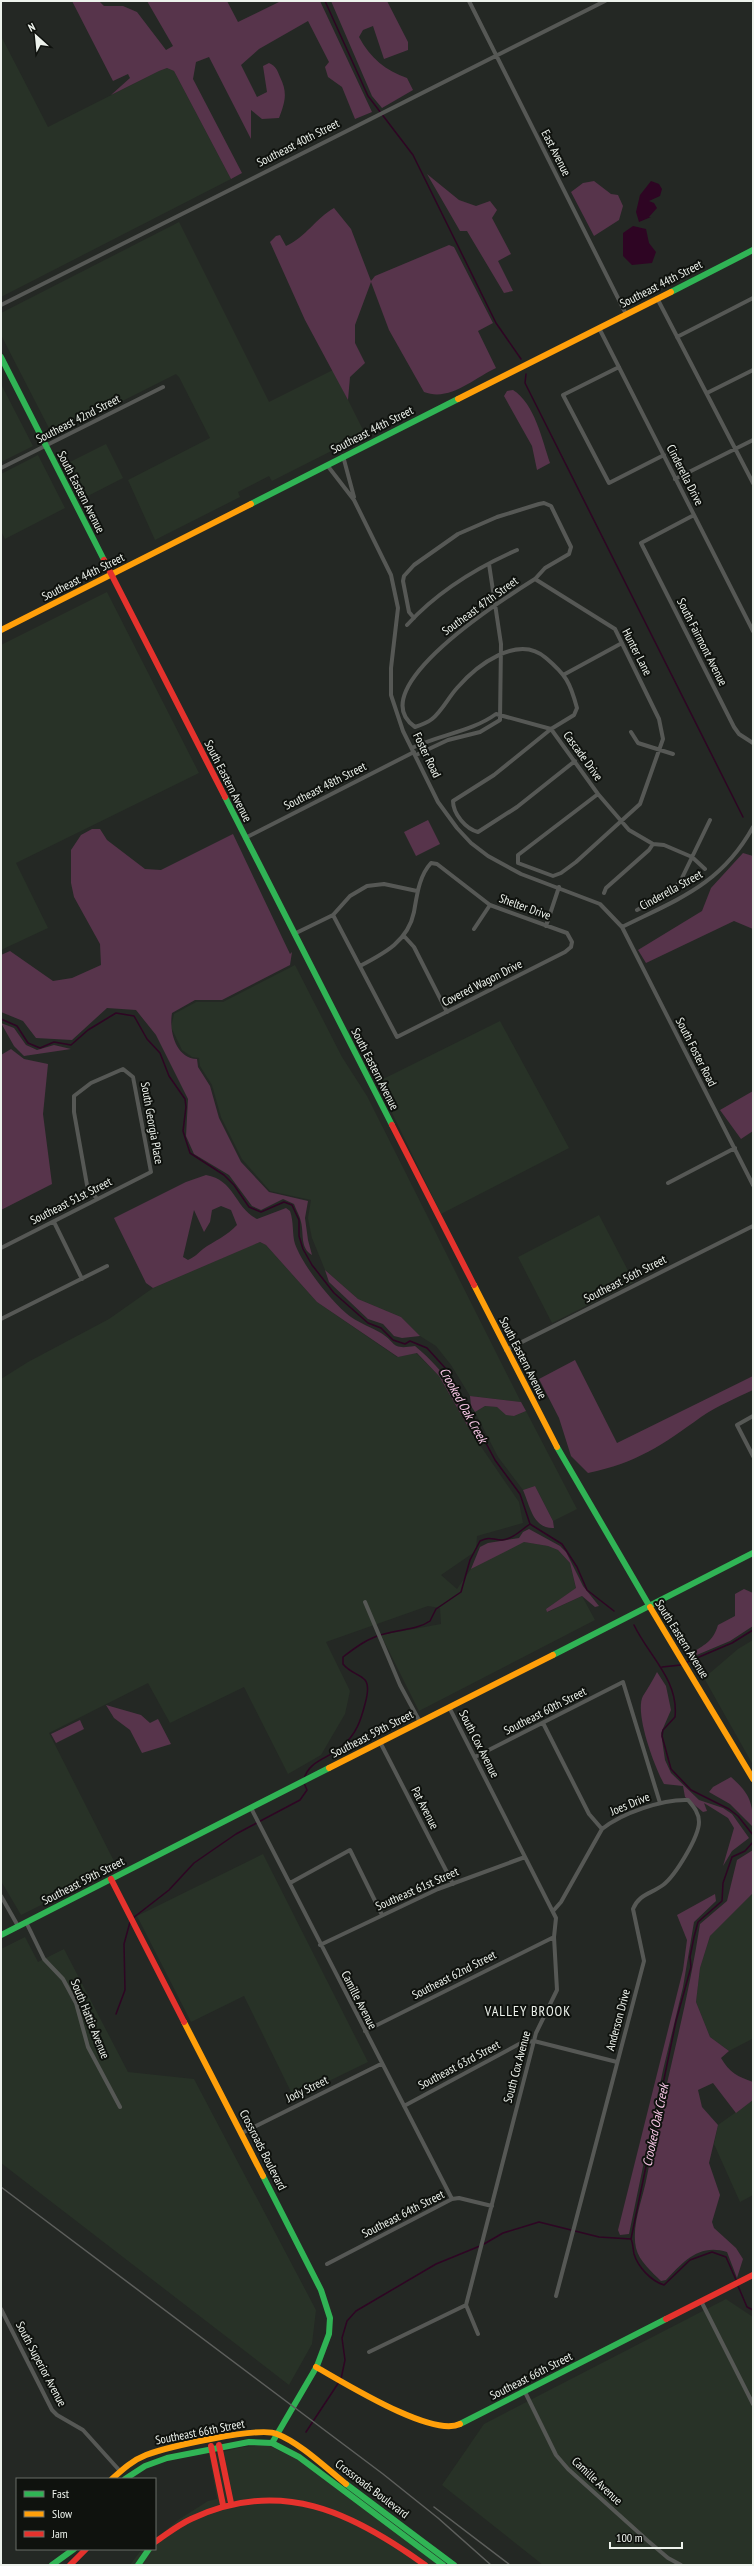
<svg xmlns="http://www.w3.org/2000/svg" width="754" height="2566" font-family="'PT Sans Narrow',sans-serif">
<rect width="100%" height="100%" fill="#242824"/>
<!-- built -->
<path fill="#283227" d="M1,36l47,91 111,-56 8,-3 7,3 57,108 -230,118z
M179,222l90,180 64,-32 32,64 -93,47 -3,-5 -31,16 2,5 -85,43 -27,-60 82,-42 -31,-61 -3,-3 -123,62 -52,-101v-22z
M1,384l32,62 -32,16z
M106,444l17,34 -41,21 -18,-34z
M38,455l27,53 -60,31 -4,-8v-57z
M107,592l92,181 -183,90 32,65 -47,22v-305z
M295,965l47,92 25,39 154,306 -51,-6 -19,-31 -15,-19 -16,-10 -19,-19 -43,-18 -33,-29 -13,-32 -4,-20 3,-18 -41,-9 -28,-32 -21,-42 -9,-32 -12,-19 -1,-8 -7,-1 -10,-7 -11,-23 3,-13 22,-12h27z
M500,1021l69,127 -128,66 -64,-132z
M599,1215l35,67 -82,41 -34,-66z
M259,1242l7,3 51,57 80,55 19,-4 23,23 32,56 48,70 4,21 -46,13 -1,15 -35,24 16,14 14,-20 43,-23 10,-4 24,4 10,4 12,13 6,26 -30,20 2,3 34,-16 13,24 -176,91 -38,-76 60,-11 -1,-16 -12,-2 -102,36 24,49 -5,23 -24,41 -33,19 -44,-87 -74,36 -22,-40 -99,50 68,134 -96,48 -20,-34v-502l27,-17 81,-43 44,-31z
M485,1406l12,1 17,9 12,-5 51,98 -24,12 -18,-35 -12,4 -25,-33 -23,-45z
M753,1640v125l-49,-87 34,-29z
M263,1854l105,208 -74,36 -50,-102 -53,26 -54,-106z
M753,1893v148l-1,-2 -23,12 -19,-14 -14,-35 4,-34 10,-32z
M25,1937l13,25 26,-13 64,123 66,7 122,231 -4,34 -23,41 -288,-222v-214z
M753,2100v95l-13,7 -26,-58 4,-19z
M726,2299l27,18v248h-210l-101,-80 42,-61z
M268,2445l30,15 140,105h-308l12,-16h13v-10l23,-19 30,-19 9,-2 -8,-44 34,-8z"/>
<!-- green -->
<path fill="#57344b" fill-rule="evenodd" d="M72,1h27l5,5h19l14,6 29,38 7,-4 -26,-45h80l11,21 43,-21h39l52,111 -17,7 -13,-32 -14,-10 -3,-10 4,-5 -21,-41 -49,28 -18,16 16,32 10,-5 -4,-26 6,-3c7,3 8,7 11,14 8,16 5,25 -1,41l-17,1 -11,-9v29l-42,-82 -13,5 -3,17 49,94 -11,6 -57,-108 -7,-3 -8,3 -48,24 19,-17 -2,-4 -15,7z
M331,1h56l21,41v8l-24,9 -11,-33 -10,4 -4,7c11,21 27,34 48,41l6,12 -31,18 -10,-12z
M427,174l32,26 17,6 14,-5 7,9 -5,8 19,36 -13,7 15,30 -9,2 -37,-62h-7z
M594,181l17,13 7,1 5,11 -4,14 -25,16 -23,-44 12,-9z
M334,208l17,21 20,52 4,-5 74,-31 5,2 39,76 -15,8 18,37c-22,10 -46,34 -72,24l-35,-62 -18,-48 -16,43v18l10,20 -15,14 -2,23 -43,-80 -35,-78 6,-6 4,-1 6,11c20,-9 30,-28 48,-38z
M513,390c22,14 29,50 37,73l-13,7 -5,-24 -28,-50 3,-5z
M428,820l12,24 -24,12 -12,-24z
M92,829h8l7,11 38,29 16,1 72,-36 57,120 2,-2 -2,13 -68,35h-27l-23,13c-3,17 3,45 25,46l1,8 12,19 9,32 22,44 28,30 39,9 -3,17 3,22 4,15c-12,-7 -8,-21 -11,-33 -1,-6 -5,-12 -7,-18l-11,-5 -22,11 -9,-4 -23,-31 -35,-21 -8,-18 2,-37 -32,-64 -20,-25 -29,-2 -35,32 -36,-2 -13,-17 -22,-9v-57l9,-4 43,30 19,-3 29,-13 -1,-21 -26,-47 -3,-14v-33l10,-15z
M743,853l10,3v73l-19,-8 -88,42 -8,-13 64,-39 9,-23z
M1,1023l13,5 12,17 11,5 17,-5 17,4 -47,7 -10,-10z
M11,1049l13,10 24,5 -5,50 9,70 -51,26v-155z
M753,1091v40l-12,8 -21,-29z
M206,1175c29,5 28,32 51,44l29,-11 4,3c4,11 2,23 5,33 8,22 38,60 56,73 10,7 20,10 30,16 16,10 9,17 34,13 34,29 41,45 56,86l-32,-56 -22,-23 -19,4 -81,-55 -51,-57 -6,-3 -107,46 -7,-5 -32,-65 72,-36zM221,1206l10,4 6,15c-10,11 -23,16 -34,24 -5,4 -8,8 -15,11l-5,-3 11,-47 10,22 6,-10 2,-12z
M325,1270l33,29 43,18 19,19 -18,2 -8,-2 -11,-12 -15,-5 -39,-37z
M575,1360l42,83 136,-67v14c-17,8 -36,16 -52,27 -39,28 -64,46 -113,56l-17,-17 -12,-38 -20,-39z
M470,1396l51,6 5,9 -12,5 -8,-1 -9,-8 -12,-1 -10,6 -4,-6z
M535,1486l18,35 1,7c-21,1 -24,-22 -31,-38z
M529,1529l31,17 6,6 17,34 16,20 -4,1 -13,-11 -35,16 -1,-3 30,-21 -6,-25 -12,-13 -10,-4 -24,-4 -53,27 9,-22 8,-4 31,-5 4,-6z
M744,1589l9,4v33l-23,15 -38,16 -2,-3c14,-9 23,-12 28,-29l17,-9v-22z
M657,1672l9,14 5,24 -10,23 4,27 6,13 28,27 24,8 9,6 17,24 -17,13 -9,15 11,-38 -6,-10 -24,-15 3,8 -4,1 -18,-15 -2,-11 -19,-2c-9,-16 -30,-71 -21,-88 5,-8 10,-16 14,-24z
M106,1705l35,10 9,8 8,-4 13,25 -29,9 -12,-23 -16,-12z
M80,1720l4,9 -28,14 -5,-9z
M731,1777c19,17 22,25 22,50l-23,-23 -21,-12 4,-5z
M753,1850v43l-43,43 -10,32 -4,34 14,35 19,14 -8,7c8,14 17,19 32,24v18l-17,13 -23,-30 -15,7 4,17 16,18 -9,38 11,32 -8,27 2,6 22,20 7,11 -6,19 -10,-26c-28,-9 -44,10 -61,28l-5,1c-9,-9 -22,-20 -25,-33 -5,-23 7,-49 11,-72 16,-84 40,-167 53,-252l27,-23 10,-41z
M715,1894l1,7 -22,21 -11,65 -20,83 -34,164 -9,1 -2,-5 65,-260 4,-30 -10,-25z"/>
<!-- water -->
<path fill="#2e0523" d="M651,181l8,3 3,5 -2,7 -11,5 5,2 3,5 -8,9h2l-12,5 -3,-10 4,-17z
M633,226l13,3 3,14 7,9 -4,11 -20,2 -9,-9v-23z"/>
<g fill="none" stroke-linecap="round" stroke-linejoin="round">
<!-- stream -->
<path stroke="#2e0523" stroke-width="1.5" d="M325,1l43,95 45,59 83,168 25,36
M526,374l-1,9 218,434
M1,1019l16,7 11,17 12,5 14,-6 17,3 17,-15 28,-17 18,3 13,23 13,14 9,23 16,23 1,8 -3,24 7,22 34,22 10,10 15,22 12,5 23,-10 8,3 7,15v16l4,13 9,16 22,28 34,30 13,5 12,12 12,4 5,-3 17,7 20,22 48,90 25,34 10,30 32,20 15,23 10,23 27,21
M634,1625c14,30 45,55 41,92l-12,13 -1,6 9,33 20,21 38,19 9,7 15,19
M685,1663l47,-20 21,-13
M662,1667l19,-2
M304,1779c5,-19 25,-20 38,-33 14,-11 19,-26 23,-42 2,-7 5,-18 0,-24 -5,-6 -15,-7 -22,-16v-7c13,-10 25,-19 41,-23 16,-5 33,-4 46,-13l6,-12 25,-17 9,-32 10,-19c11,-5 12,-1 22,-1 11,-1 19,-10 28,-16
M133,1918l36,-28 25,-27 42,-29 64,-34 7,-10 -3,-7
M116,2014l9,-24 -1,-46 6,-22
M484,2244l19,-11 36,-11 60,15 32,2
M737,2282l-11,-25 -14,-5 -22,8 -26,25c-13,-4 -26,-18 -30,-31 -1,-5 -1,-11 -3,-15l45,-218 15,-54 -1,-10 4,-20 4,-15 24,-21 1,-18 9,-26 13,-6 8,-9
M738,2286l9,21 6,3
M341,2379l4,-19 -3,-22 5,-17 9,-10 80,-47 44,-18
M306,2432l33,-50"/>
<!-- street -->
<path stroke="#565855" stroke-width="4" d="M469,1l157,313
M657,298l96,185
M1,305l604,-304
M599,328l154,303
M677,337l76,-39
M619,367l-56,28 46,88 55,-28
M707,393l46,-23
M343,456l11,41
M327,465l27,35 37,75 7,33 -7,60v27l12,36 35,71 19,26 14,15 17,13 33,18 79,30 22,23 131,258
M1,468l162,-81
M675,479l78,-39
M694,515l-53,28 93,184 5,7 14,9
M535,579l80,50 44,90 4,20 -23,65 -64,58 -15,11 -8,3 -35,-13v-8l80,-61
M414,618l-5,-6 -6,-31 1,-5 10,-11 44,-31 39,-17 42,-13 5,-1 7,3 20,41 -2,7 -24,14 -10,11c-27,17 -176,110 -120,148 6,-2 12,-4 17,-8 10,-8 16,-21 25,-31 19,-22 61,-55 89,-30 20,17 24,24 31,50l-3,7 -23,14 -57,46 -41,26c0,13 13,28 25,31l39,-25 58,-46
M407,625c30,-33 69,-57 110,-75
M565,674l57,-31
M631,732l7,11 35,11
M412,748c29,-14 59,-16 84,-34l55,15 47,65 31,36 24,14 11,1 28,12 13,12
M416,755l32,-15 32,-8 20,-12 1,-76 -12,-80
M245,838l169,-86
M604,893l2,-5 43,-38 4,-6
M637,910l32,-17 11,-11 30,-62
M333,915l64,122 168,-85 6,-5 1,-5 -5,-9 -77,-28 -53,-41 -6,-1c-12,13 -14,32 -17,49 -6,29 -29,41 -54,54
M546,926l13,-39
M622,927c56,-28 99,-42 131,-100
M474,929l16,-24
M294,934l39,-19 17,-19 17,-10 17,-2 33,7
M404,936l10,11 33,65
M668,1183l67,-35
M54,1222l28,57
M1,1248l150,-76 -18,-95 -10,-8 -32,14 -17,13v16l13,73 10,14
M1,1319l106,-53
M506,1350l247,-124
M753,1416l-16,9 16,31
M365,1602l35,83 20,37
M449,1707l107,211 -2,19 3,53 -21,43 -70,272 12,29
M543,1723l46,91 13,15
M380,1742l73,142
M475,1757l148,-75 37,121
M251,1808l201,391
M290,1883l60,-33 32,65
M1,1896l17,30
M554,1910l7,-8 41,-73c20,-16 61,-30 86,-29 6,7 11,13 11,22 0,15 -24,54 -36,63 -12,9 -24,9 -30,24l11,52 -88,335
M26,1922l18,37 19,20 13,24 12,44 32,60
M320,1945l118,-56 87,-32
M365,2031l189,-94
M404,2106l117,-63 13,-2 83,21
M242,2133l139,-69
M327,2264l125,-65 7,-1 33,8
M701,2301l52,103
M1,2309l51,101 5,5 26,15 37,41
M369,2352l97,-47
M525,2392l31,63 12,14 80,72 20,17 13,7"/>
<!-- fast -->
<path stroke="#30b455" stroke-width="6" d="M671,292l82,-42
M1,357l103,203
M251,504l207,-105
M225,797l167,328
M557,1447l93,160
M553,1655l200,-102
M1,1935l328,-167
M263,2176l58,114 9,28 -1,16 -12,32 -45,77
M460,2424l206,-105
M125,2479l20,-13 22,-8 82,-16 23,1 27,14 144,108
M346,2484l108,81
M52,2565l22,-16
M138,2565l11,-16"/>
<!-- slow -->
<path stroke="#ff9f0a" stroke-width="6" d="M458,399l213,-107
M1,630l250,-126
M474,1285l83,162
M650,1607l103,172
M329,1768l224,-113
M184,2022l79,154
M316,2367c27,15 116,71 144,57
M112,2479c11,-10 21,-19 34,-24 21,-8 114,-29 131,-21 23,9 49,34 69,50"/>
<!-- jam -->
<path stroke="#e5322d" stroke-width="6" d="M104,560l121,237
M392,1125l82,160
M111,1879l73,143
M666,2319l87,-44
M219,2445l12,58
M211,2446l12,59
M155,2542c12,-8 23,-17 36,-23 89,-42 161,-7 234,46
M70,2565l16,-16"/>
<!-- rail -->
<path stroke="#5d5f5c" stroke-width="1.5" d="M1,2187l382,287 55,44 53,47
M434,2507l76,58"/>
</g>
<g text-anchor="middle" stroke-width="4" stroke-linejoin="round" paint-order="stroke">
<!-- street labels -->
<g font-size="12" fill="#edf2ec" stroke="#0f120e">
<text transform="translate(298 143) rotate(-27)" y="4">Southeast 40th Street</text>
<text transform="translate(556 153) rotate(63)" y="4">East Avenue</text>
<text transform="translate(661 284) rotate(-27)" y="4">Southeast 44th Street</text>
<text transform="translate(78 419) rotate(-27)" y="4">Southeast 42nd Street</text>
<text transform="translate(372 430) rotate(-27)" y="4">Southeast 44th Street</text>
<text transform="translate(685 475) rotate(63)" y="4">Cinderella Drive</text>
<text transform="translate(81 492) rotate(63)" y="4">South Eastern Avenue</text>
<text transform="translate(83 577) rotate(-27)" y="4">Southeast 44th Street</text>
<text transform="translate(480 606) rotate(-36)" y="4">Southeast 47th Street</text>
<text transform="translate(702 642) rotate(63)" y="4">South Fairmont Avenue</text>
<text transform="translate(637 652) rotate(63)" y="4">Hunter Lane</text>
<text transform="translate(427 755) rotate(64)" y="4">Foster Road</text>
<text transform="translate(583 756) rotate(54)" y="4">Cascade Drive</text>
<text transform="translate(228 781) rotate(63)" y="4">South Eastern Avenue</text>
<text transform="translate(325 786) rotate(-27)" y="4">Southeast 48th Street</text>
<text transform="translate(671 890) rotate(-29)" y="4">Cinderella Street</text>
<text transform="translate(525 907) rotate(20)" y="4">Shelter Drive</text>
<text transform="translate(482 983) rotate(-27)" y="4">Covered Wagon Drive</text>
<text transform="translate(696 1052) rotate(63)" y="4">South Foster Road</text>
<text transform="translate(375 1069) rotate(63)" y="4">South Eastern Avenue</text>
<text transform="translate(152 1123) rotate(80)" y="4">South Georgia Place</text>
<text transform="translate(71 1201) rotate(-27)" y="4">Southeast 51st Street</text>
<text transform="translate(625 1279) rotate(-27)" y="4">Southeast 56th Street</text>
<text transform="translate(523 1358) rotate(63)" y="4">South Eastern Avenue</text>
<text transform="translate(682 1639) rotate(58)" y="4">South Eastern Avenue</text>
<text transform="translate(545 1711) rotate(-27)" y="4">Southeast 60th Street</text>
<text transform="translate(372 1734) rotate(-27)" y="4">Southeast 59th Street</text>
<text transform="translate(479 1744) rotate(63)" y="4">South Cox Avenue</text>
<text transform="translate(630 1804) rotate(-22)" y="4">Joes Drive</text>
<text transform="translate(425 1808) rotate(63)" y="4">Pat Avenue</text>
<text transform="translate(83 1881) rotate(-27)" y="4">Southeast 59th Street</text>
<text transform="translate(417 1889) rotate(-24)" y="4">Southeast 61st Street</text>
<text transform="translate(454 1975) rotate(-27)" y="4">Southeast 62nd Street</text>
<text transform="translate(359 2000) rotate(63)" y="4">Camille Avenue</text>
<text transform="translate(90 2019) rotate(68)" y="4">South Hattie Avenue</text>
<text transform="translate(618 2020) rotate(-75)" y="4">Anderson Drive</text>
<text transform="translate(459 2065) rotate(-28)" y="4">Southeast 63rd Street</text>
<text transform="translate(517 2067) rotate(-75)" y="4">South Cox Avenue</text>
<text transform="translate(307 2089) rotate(-26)" y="4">Jody Street</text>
<text transform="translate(263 2150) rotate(63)" y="4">Crossroads Boulevard</text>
<text transform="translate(403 2214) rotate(-27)" y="4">Southeast 64th Street</text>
<text transform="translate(41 2364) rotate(62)" y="4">South Superior Avenue</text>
<text transform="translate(531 2376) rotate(-27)" y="4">Southeast 66th Street</text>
<text transform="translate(200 2432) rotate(-11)" y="4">Southeast 66th Street</text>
<text transform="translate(597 2481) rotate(43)" y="4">Camille Avenue</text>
<text transform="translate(372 2489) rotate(37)" y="4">Crossroads Boulevard</text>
</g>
<!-- water labels -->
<g font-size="13" font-style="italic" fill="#fbc9e9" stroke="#0f120e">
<text transform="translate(464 1405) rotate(61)" y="5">Crooked Oak Creek</text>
<text transform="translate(655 2125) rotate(-78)" y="5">Crooked Oak Creek</text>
</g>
<!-- quarter labels -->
<g font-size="14" letter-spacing="1" fill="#edf2ec" stroke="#0f120e">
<text x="528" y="2016">VALLEY BROOK</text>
</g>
</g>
<!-- border -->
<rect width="754" height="2566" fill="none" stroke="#edf2ec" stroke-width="4"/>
<!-- legend -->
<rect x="16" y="2478" width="140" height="72" fill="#0f120e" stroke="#686c67"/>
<rect x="24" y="2491" width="20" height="6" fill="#30b455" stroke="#686c67"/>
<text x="52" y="2498" font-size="12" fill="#edf2ec">Fast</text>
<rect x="24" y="2511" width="20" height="6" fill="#ff9f0a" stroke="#686c67"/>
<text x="52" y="2518" font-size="12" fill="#edf2ec">Slow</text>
<rect x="24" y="2531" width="20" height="6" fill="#e5322d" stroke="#686c67"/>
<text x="52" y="2538" font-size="12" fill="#edf2ec">Jam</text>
<!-- north arrow -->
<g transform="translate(36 36) rotate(333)" stroke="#0f120e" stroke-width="3" paint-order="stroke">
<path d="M0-3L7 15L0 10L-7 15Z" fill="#edf2ec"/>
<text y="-6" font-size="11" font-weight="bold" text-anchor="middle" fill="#edf2ec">N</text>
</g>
<!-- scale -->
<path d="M610 2542v6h72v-6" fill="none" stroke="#edf2ec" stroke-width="2"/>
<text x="616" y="2542" font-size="12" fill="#edf2ec" stroke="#0f120e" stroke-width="3" paint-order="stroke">100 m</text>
</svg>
